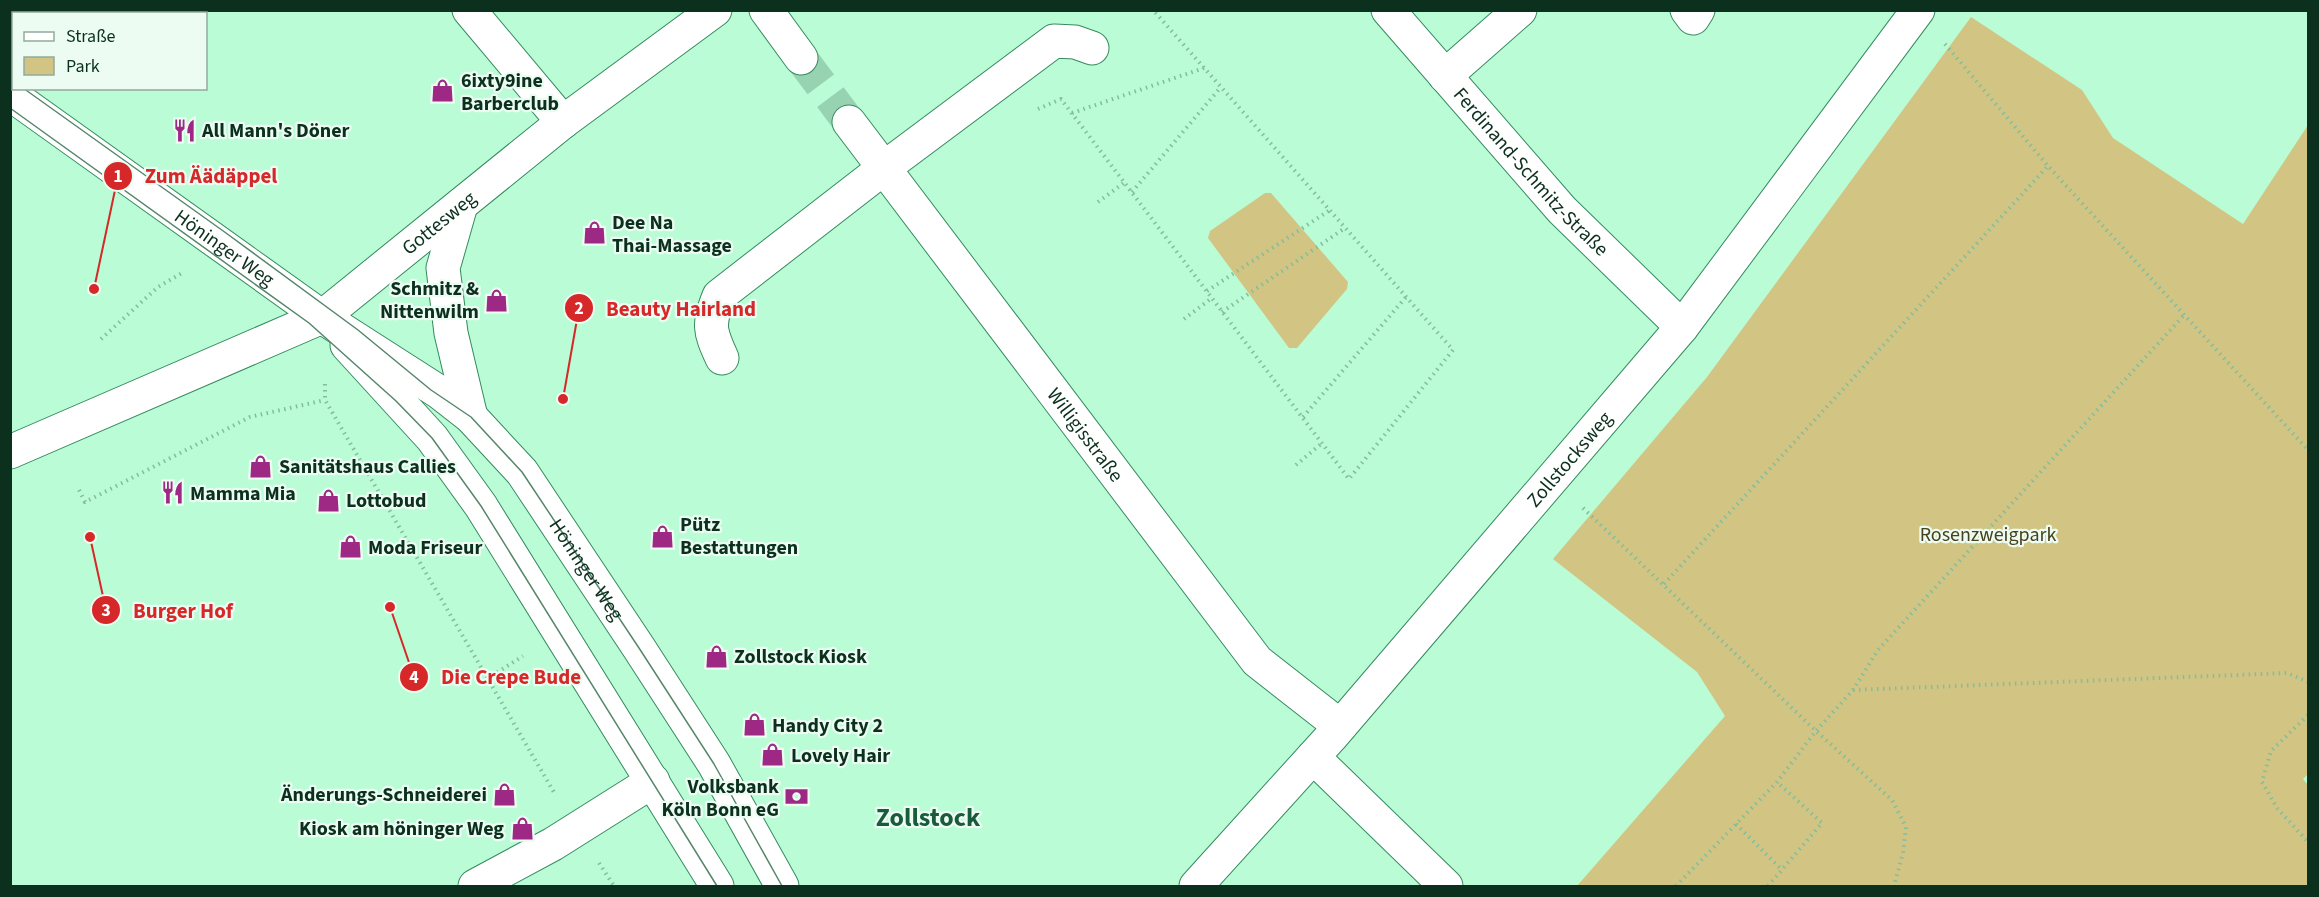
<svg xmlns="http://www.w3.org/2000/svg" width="2319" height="897" font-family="'Source Sans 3',sans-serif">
<rect width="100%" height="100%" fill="#bafcd5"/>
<!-- green -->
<path fill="#d2c583" d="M1971,17l111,73 31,48 130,86 65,-99v649l-5,5 5,6v101h-731l148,-170 -28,-44 -144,-113 154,-182z
M1265,193h6l77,89 -1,7 -50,59h-8l-81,-110 2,-7z"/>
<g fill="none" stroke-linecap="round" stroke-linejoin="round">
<!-- minor-tunnel -->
<path stroke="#97d3b0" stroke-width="33" stroke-dasharray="33 16" stroke-linecap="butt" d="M801,58l48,64"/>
<defs>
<g id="minor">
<path d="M469,10l94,112"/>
<path d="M766,10l35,48"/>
<path id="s1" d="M1388,10l174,200 120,117"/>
<path d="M1687,10l6,8 5,-8"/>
<path d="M1445,76l75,-66"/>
<path id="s2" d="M10,94l312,223 117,75 32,25 51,55 117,176 75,116 68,122"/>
<path id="s3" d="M849,122l408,539 83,65"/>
<path d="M461,205l-18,63 8,65 20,84"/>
<path d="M347,345l85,93 49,68 236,380"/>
<path d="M722,358c-13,-28 -14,-34 -3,-62l165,-128 170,-127 21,1 17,6"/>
<path id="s4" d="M10,452l312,-135 241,-195 152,-112"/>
<path d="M1313,757l133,129"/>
<path d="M475,886l78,-42 100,-63"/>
<path id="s5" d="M1196,886l135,-149 351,-410 236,-317"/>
</g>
</defs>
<!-- minor casing -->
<use href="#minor" stroke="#358b5f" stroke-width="35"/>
<!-- path -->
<path stroke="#84bd9c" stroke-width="4" stroke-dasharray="1.5 4.5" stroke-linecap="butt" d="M1945,44l103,122 260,284
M1038,109l23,-10 288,380 104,-129 -300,-340
M1072,113l132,-45
M1132,192l89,-105
M1098,202l27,-20
M1207,291l123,-81
M1222,312l123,-84
M1184,319l28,-21
M101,339l57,-52 26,-15
M325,384v16l230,394
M1303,417l103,-120
M1296,465l26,-22
M79,490l6,12 165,-85 75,-17
M1583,508l233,223 76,69 14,27 -3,26 -9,33
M1664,584l384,-418
M487,679l36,-23
M1853,690l434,-17 21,9
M2308,715l-37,36 -9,31 15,26 31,34
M1736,824l46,46
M599,863l15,23
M1676,886l101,-104 39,-51 37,-41 25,-40 307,-336
M1768,886l54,-63 -45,-41"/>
<!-- minor -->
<use href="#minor" stroke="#fff" stroke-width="33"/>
<!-- tram -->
<g stroke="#56876c" stroke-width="1.5">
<path d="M10,80l4,2"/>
<path id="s6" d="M23,88l203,145 132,97 73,60 40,27 51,55 117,176 75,116 68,122"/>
<path d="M10,108l299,215 87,78 36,37 49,68 236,380"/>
</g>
</g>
<!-- icons -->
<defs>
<symbol id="shop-bare" viewBox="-9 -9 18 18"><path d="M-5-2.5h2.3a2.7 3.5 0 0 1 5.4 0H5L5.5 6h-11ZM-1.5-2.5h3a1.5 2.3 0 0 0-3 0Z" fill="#9d2984" stroke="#ecfcf2" stroke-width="2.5" paint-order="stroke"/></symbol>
<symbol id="restaurant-bare" viewBox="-9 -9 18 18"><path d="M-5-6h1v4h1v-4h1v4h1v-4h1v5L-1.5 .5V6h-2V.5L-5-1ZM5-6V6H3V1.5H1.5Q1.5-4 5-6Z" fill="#9d2984" stroke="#ecfcf2" stroke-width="2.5" paint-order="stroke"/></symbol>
<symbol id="bank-bare" viewBox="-9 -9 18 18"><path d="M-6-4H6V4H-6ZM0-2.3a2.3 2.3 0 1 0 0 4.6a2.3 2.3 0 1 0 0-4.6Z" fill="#9d2984" stroke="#ecfcf2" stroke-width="2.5" paint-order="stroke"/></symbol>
</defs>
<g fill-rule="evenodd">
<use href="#shop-bare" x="426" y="74" width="33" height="33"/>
<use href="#restaurant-bare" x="168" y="114" width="33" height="33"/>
<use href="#shop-bare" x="578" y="216" width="33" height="33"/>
<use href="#shop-bare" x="480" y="284" width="33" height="33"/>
<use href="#shop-bare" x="244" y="450" width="33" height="33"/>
<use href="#restaurant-bare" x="156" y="476" width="33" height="33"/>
<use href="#shop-bare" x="312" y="484" width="33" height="33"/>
<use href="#shop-bare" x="646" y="520" width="33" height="33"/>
<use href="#shop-bare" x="334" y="530" width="33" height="33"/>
<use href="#shop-bare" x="700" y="640" width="33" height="33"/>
<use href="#shop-bare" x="738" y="708" width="33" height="33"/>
<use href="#shop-bare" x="756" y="738" width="33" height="33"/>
<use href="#shop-bare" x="488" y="778" width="33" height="33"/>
<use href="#bank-bare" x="780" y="780" width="33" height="33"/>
<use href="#shop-bare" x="506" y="812" width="33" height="33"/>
</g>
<g text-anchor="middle" stroke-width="4.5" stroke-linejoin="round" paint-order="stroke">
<!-- poi labels -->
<g font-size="20" font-weight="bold" fill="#0b301e" stroke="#ecfcf2" text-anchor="start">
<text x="461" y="87">6ixty9ine<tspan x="461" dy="23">Barberclub</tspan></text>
<text x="202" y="137">All Mann's Döner</text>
<text x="612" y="229">Dee Na<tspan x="612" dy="23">Thai-Massage</tspan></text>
<text x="479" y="295" text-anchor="end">Schmitz &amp;<tspan x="479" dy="23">Nittenwilm</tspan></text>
<text x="279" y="473">Sanitätshaus Callies</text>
<text x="190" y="500">Mamma Mia</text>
<text x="346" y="507">Lottobud</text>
<text x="680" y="531">Pütz<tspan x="680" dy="23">Bestattungen</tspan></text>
<text x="368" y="554">Moda Friseur</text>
<text x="734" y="663">Zollstock Kiosk</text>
<text x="772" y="732">Handy City 2</text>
<text x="791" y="762">Lovely Hair</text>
<text x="779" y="793" text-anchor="end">Volksbank<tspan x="779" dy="23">Köln Bonn eG</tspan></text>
<text x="487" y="801" text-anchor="end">Änderungs-Schneiderei</text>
<text x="504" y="835" text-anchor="end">Kiosk am höninger Weg</text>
</g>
<!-- street labels -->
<g font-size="20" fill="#0b301e" stroke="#ecfcf2">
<text dy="7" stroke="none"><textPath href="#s1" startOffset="216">Ferdinand-Schmitz-Straße</textPath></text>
<text dy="7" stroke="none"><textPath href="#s4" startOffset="490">Gottesweg</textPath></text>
<text dy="7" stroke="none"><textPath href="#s2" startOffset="264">Höninger Weg</textPath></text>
<text dy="7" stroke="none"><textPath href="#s3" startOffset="392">Willigisstraße</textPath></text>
<text dy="7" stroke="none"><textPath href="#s5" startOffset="567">Zollstocksweg</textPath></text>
<text dy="7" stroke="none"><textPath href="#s6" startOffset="748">Höninger Weg</textPath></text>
</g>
<!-- park labels -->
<g font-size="20" fill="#49411b" stroke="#ecfcf2">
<text x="1988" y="541">Rosenzweigpark</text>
</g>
<!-- district labels -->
<g font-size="26" font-weight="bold" fill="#195c3c" stroke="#ecfcf2">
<text x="928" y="826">Zollstock</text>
</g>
</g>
<!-- callouts -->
<path fill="none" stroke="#d62828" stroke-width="2" d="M94 289L118 176M563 399L579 308M90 537L106 610M390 607L414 677"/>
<g fill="#d62828" stroke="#ecfcf2" stroke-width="2">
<circle cx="94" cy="289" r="6"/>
<circle cx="563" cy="399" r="6"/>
<circle cx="90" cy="537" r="6"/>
<circle cx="390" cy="607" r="6"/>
<circle cx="118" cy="176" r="15"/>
<circle cx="579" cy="308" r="15"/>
<circle cx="106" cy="610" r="15"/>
<circle cx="414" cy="677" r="15"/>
</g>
<g font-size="18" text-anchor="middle" font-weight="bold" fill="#fff">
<text x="118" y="182">1</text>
<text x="579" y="314">2</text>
<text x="106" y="616">3</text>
<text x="414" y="683">4</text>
</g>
<g font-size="21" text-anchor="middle" font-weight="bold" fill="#d62828" stroke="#ecfcf2" stroke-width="4.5" stroke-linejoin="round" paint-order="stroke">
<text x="211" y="183">Zum Äädäppel</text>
<text x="681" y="316">Beauty Hairland</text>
<text x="183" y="618">Burger Hof</text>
<text x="511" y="684">Die Crepe Bude</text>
</g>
<!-- border -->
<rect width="2319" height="897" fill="none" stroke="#0b301e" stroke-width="24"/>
<!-- legend -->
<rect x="12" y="12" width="195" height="78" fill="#ecfcf2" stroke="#92aa9d" stroke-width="1.5"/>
<rect x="24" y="32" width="30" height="9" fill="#ffffff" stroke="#92aa9d" stroke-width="1.5"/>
<text x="66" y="42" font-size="18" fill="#0b301e">Straße</text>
<rect x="24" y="57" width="30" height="18" fill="#d2c583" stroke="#92aa9d" stroke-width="1.5"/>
<text x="66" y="72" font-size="18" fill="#0b301e">Park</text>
</svg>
